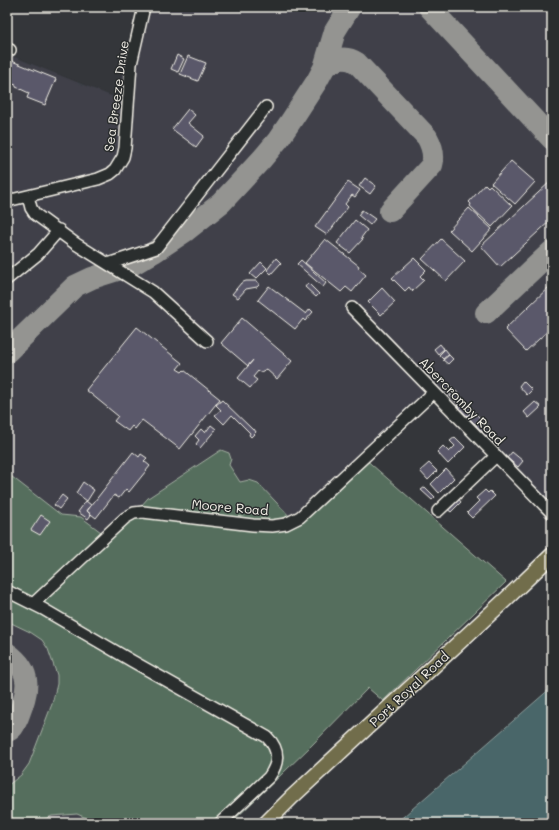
<svg xmlns="http://www.w3.org/2000/svg" width="559" height="830" font-family="Mali,sans-serif">
<rect width="100%" height="100%" fill="#34363a"/>
<filter id="ink" filterUnits="userSpaceOnUse"><feTurbulence type="fractalNoise" baseFrequency=".025" numOctaves="2"/><feDisplacementMap in="SourceGraphic" scale="8" xChannelSelector="R" yChannelSelector="G"/><feConvolveMatrix kernelMatrix="1 2 1 2 8 2 1 2 1" color-interpolation-filters="sRGB"/></filter>
<g filter="url(#ink)">
<!-- built -->
<path fill="#3f4049" d="M138,7h414v501l-117,-107 -4,-1 -67,58 142,124 -123,119 -15,-13 -58,59 -79,76h-224v-769l109,44z"/>
<!-- green -->
<path fill="#546e5d" stroke="#a4b0a2" d="M221,450l8,3 2,6 -2,6 11,17 9,-2 9,3 35,37 71,-62 142,124 -123,119 -15,-13 -58,59 -79,76h-133l-21,-9 -25,2 -16,7h-29v-37l14,-11 8,-11 23,-60 5,-20v-9l-9,-26 -6,-9 -12,-8 -23,-11v-148l54,42 20,2 20,15 24,-14 17,-6 -1,-6 7,-8z"/>
<!-- water -->
<path fill="#486669" stroke="#8d9e9c" d="M552,687v136h-156z"/>
<g fill="none" stroke-linecap="round" stroke-linejoin="round">
<!-- taxiway -->
<path stroke="#949491" stroke-width="22" d="M429,7l123,132
M324,68c10,-9 21,-13 33,-5l70,74c5,9 8,18 5,28l-42,46
M486,313l66,-62
M7,352l68,-66 17,-8 38,-12 24,-14 33,-22 34,-27 41,-44 16,-19 13,-19 26,-40 7,-13 11,-37 15,-24
M7,653c27,19 21,38 11,64 -3,6 -4,12 -11,14"/>
</g>
<!-- building -->
<path fill="#5a596b" stroke="#f4f1e8" d="M177,55l7,4 -6,13 -7,-3z
M188,56l18,7 -8,18 -18,-7z
M7,59l49,20 -11,26 -18,-7 2,-5 -13,-6v-2l-6,-2 1,-3 -4,-2z
M188,109l7,6 -7,8 16,13 -8,11 -24,-18z
M511,161l24,21 -20,22 -24,-21z
M365,178l11,8 -6,8 -11,-8z
M552,180v39l-52,48 -19,-21z
M348,182l12,8 -5,7 -3,-2 -7,9 3,3 -21,28 -12,-8z
M485,184l3,3 2,-2 22,21 -20,21 -22,-21 1,-2 -2,-2z
M469,208l23,21 -20,22 -23,-21z
M362,210l13,9 -5,6 -12,-10z
M355,220l12,10 -6,8 2,1 -13,14 -13,-10z
M325,239l34,27 -1,2 8,7 -14,17 -6,-5 -5,5 -36,-29z
M441,239l24,22 -19,20 -24,-22z
M276,258l5,5 -10,11 -4,-4z
M414,258l12,12 -6,6 4,4 -12,11 -3,-4 -4,4 -13,-13z
M301,260l25,23 -3,4 -26,-23z
M261,262l6,6 -11,11 -6,-5z
M246,281h10l3,2v2l-2,2 -11,2 -8,9 -6,-4 9,-11z
M308,283l11,11 -3,3 -11,-10z
M552,284v43l-26,24 -21,-22z
M269,286l37,28 4,-5 3,3 -8,9 -2,-2 -8,10 -37,-29z
M382,288l13,14 -14,13 -13,-13z
M242,318l50,43 -15,18 -11,-10 -5,3 -3,-1 -5,6 4,3 -7,8 -12,-10 15,-18 -5,6 -27,-23z
M137,327l45,36 -5,6 5,3 2,-2 36,29 -40,50 -38,-29 -7,9 -3,-3 -4,5 -14,-10 4,-5 -32,-26z
M440,344l4,5 -6,5 -4,-5z
M445,349l4,5 -6,5 -4,-4z
M449,355l4,4 -5,5 -5,-4z
M523,381l9,9 -5,5 -8,-9z
M448,383l7,7 -6,5 -7,-7z
M456,391l7,8 -5,5 -8,-8z
M222,400l31,30 1,-1 2,3 -5,5 -2,-2 1,-2 -18,-18 -8,9 -9,-9 6,-5 -5,-5z
M464,400l9,10 -6,6 -10,-11z
M535,402l6,5 -12,11 -5,-6z
M473,411l8,8 -6,5 -8,-8z
M482,419l6,7 -6,6 -6,-7z
M211,425l5,4 -16,19 -4,-4 3,-4 -4,-4 6,-7 4,4z
M455,437l10,10 -17,17 -11,-12 6,-6 6,6 6,-6 -5,-5z
M133,452l6,5 2,-3 6,4 -3,3 6,5 -21,26 -3,-3 -7,9 -5,-3 -18,23 -9,-7z
M512,452l11,9 -5,6 -11,-9z
M429,463l8,8 -9,9 -8,-9z
M446,469l8,9 -15,15 -8,-9z
M83,482l11,8 -7,11 -11,-8z
M425,487l10,10 -3,3 -11,-10z
M485,490l3,3 2,-2 5,5 -23,22 -5,-5 12,-12 -3,-3z
M62,495l5,4 -8,10 -5,-4z
M457,497l4,5 -10,10 -5,-4z
M86,501l5,4 -4,6 4,4 -3,4 -10,-7z
M41,515l9,6 -10,14 -9,-5z"/>
<g fill="none" stroke-linecap="round" stroke-linejoin="round">
<defs>
<path id="minor" d="M7,49l3,1
M28,196l3,12 4,6 41,30 77,48 54,49
M7,201l91,-22 12,-5 5,-4 8,-13 2,-9 6,-84 13,-57
M108,264l48,-16 110,-141
M7,279l31,-25 21,-24
M352,308l200,205
M438,511l58,-55
M7,591l36,18 89,52 135,76c13,13 12,26 2,40l-49,46
M33,604l92,-86 9,-5 9,-1 110,13 19,1 14,-2 14,-7 134,-125"/>
<path id="major" d="M266,823l26,-26 212,-196 48,-46"/>
</defs>
<!-- minor casing -->
<use href="#minor" stroke="#f4f1e8" stroke-width="14"/>
<!-- major casing -->
<use href="#major" stroke="#f4f1e8" stroke-width="17"/>
<!-- minor -->
<use href="#minor" stroke="#2a2d2e" stroke-width="11"/>
<!-- major -->
<use href="#major" stroke="#716d4b" stroke-width="14"/>
</g>
</g>
<g text-anchor="middle" stroke-width="3" stroke-linejoin="round" paint-order="stroke">
<!-- street labels -->
<g font-size="13" fill="#f4f1e8" stroke="#2a2d2e">
<text transform="translate(116 96) rotate(-82)" y="5">Sea Breeze Drive</text>
<text transform="translate(462 401) rotate(46)" y="5">Abercromby Road</text>
<text transform="translate(230 507) rotate(5)" y="5">Moore Road</text>
<text transform="translate(409 689) rotate(-43)" y="5">Port Royal Road</text>
</g>
</g>
<!-- margin -->
<rect width="559" height="830" fill="none" stroke="#2a2d2e" stroke-width="24"/>
<rect x="12" y="12" width="535" height="806" fill="none" stroke="#f4f1e8" stroke-width="1.5" filter="url(#ink)"/>
</svg>
